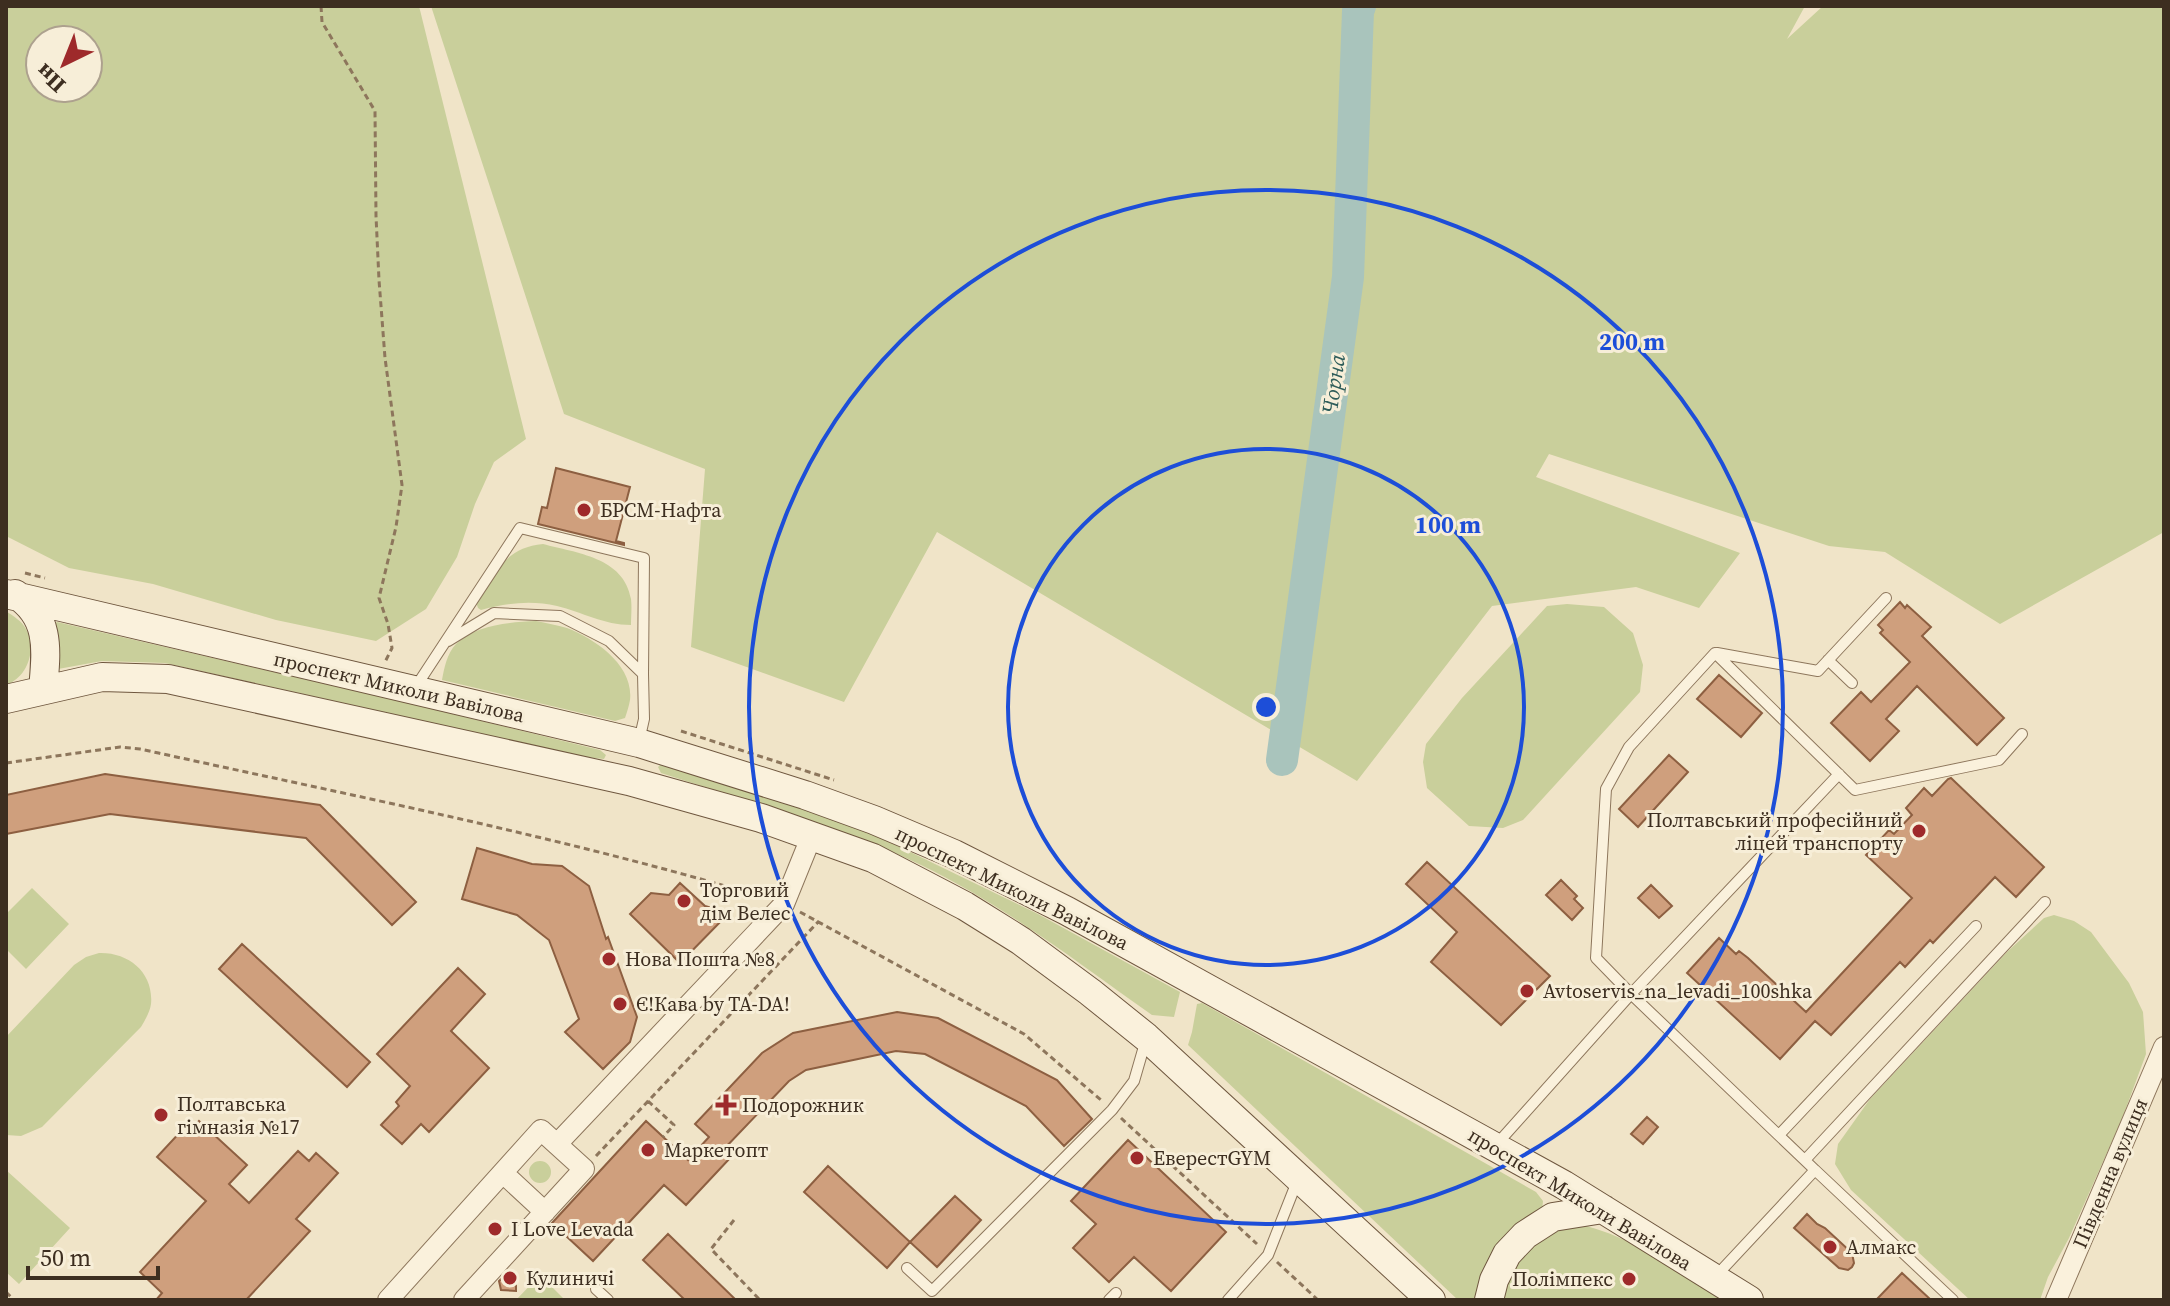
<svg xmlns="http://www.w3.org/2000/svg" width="2170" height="1306" font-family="'Source Serif 4',serif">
<rect width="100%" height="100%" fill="#f0e4c8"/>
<!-- green -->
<path fill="#c9cf9b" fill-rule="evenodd" d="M6,6h413l107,433 -32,23 -19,42 -18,53 -31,52 -50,32 -100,-21 -123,-36 -84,-16 -63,-32zM40,40h48v48h-48z
M431,6h1374l-18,33 36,-33h341v526l-164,92 -115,-72 -56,-6 -280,-92 -13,23 204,76 -41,55 -63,-21 -144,19 -135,175 -420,-249 -93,170 -153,-55 14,-178 -141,-55z
M543,544c33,9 81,13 88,55 1,8 0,18 0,26 -27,0 -49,-13 -74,-19 -26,-6 -50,-3 -76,4l-3,-2 -2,-6c20,-29 28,-54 67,-58z
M1567,604l37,3 29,26 10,32 -3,27 -117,128 -20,8 -34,-2 -42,-38 -4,-26 3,-18 36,-46 85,-92z
M6,611c7,5 16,10 20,18 11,20 2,48 -20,56z
M536,621c10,2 21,4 31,7 28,11 67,37 63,72 -1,6 -3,12 -5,18l-10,3 -173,-41c2,-11 5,-27 14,-36 19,-19 54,-22 80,-23z
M57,622l363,84 180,44 6,5 -2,4 -19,-2 -420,-94 -63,-2 -44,8 -8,-44z
M661,764l117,35 89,32 171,83 142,78 -6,25 -22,-2c-75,-53 -148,-110 -231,-150 -83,-40 -173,-64 -260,-92l-3,-6z
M32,888l37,36 -43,45 -20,-20v-35z
M2054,915l20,6 17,11 38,51 14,29 3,42 -24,65 -53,119 -21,39 -8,23h-70l-119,-110 -16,-26 3,-20 32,-45 137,-147 37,-34z
M99,953c30,-1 55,20 52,51 -1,8 -6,16 -10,23l-99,100 -21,9 -15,-1v-98l68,-72 12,-8z
M1202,1003l334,189 7,9 -1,10 -61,89h-23l-270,-255 4,-13 5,-28z
M529 1172a11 11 0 1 1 22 0a11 11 0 1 1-22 0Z
M6,1170l64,58 -51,56 -13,-12z
M1583,1225c53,14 100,47 147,75h-228l8,-35 22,-23 25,-14z
M540,1275l25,25h-49z"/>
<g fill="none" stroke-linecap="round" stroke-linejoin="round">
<!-- river -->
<path stroke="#a9c4bc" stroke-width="32" d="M1282,760l66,-483 10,-266 2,-5"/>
</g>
<!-- building -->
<path fill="#cf9f7d" stroke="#8d5f41" stroke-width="2" d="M556,468l74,19 -14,54 8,2v2l-86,-21 4,-17 5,1z
M1900,602l5,6 2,-3 24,22 -9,9 82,82 -27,27 -60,-59 -31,33 13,12 -29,30 -39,-38 30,-31 10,10 39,-40 -30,-29 3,-3 -5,-5z
M1719,675l43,38 -21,24 -44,-38z
M1669,755l19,17 -50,55 -19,-18z
M105,774l215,31 96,97 -24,23 -86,-87 -196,-24 -104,20v-39z
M1951,778l93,89 -28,30 -21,-20 -62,66 -3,-3 -25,27 -5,-5 -69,73 -16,-14 -35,38 -93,-86 32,-35 17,16 3,-3 9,7 58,54 106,-114 -46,-43 23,-25 5,4 18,-19 -6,-7 18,-20 8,8 16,-17z
M477,848l55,16 30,2 27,20 17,53 2,-2 29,80 -7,25 -27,27 -38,-37 14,-13 -30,-79 -32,-25 -55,-16z
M1427,862l123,114 -49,49 -70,-63 26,-30 -51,-48z
M1561,880l16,16 -3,3 9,9 -11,12 -26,-25z
M680,883l25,23 24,7 -49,50 -50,-49 21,-21 18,2z
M1651,885l21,21 -13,12 -21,-20z
M242,944l128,118 -23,25 -128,-118z
M458,968l27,26 -34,37 38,37 -60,64 -8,-8 -19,20 -21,-19 18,-19 -3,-4 14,-16 -33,-32z
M897,1012l41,6 119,62 35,39 -28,27 -38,-40 -101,-52 -29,-3 -90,19 -17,11 -66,69 8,7 -45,48 -22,-20 -71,76 -41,-38 94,-102 42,39 21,-23 -14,-13 67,-71 31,-20z
M1647,1117l11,10 -15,17 -12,-10z
M199,1121l48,44 -18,19 20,19 49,-52 11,10 7,-8 22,20 -42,46 14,12 -64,69h-90l6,-7 -22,-21 66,-71 -49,-44 25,-27 5,4z
M1128,1140l98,92 -55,59 -37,-34 -25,25 -36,-34 23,-24 -25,-23z
M828,1166l82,76 -23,26 -83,-76z
M955,1196l26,24 -44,47 -27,-25z
M1807,1214l10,10 8,4 27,25 2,10 -2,4 -4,3 -9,-2 -45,-40z
M668,1234l68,66h-51l-42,-40z
M516,1273v18l-15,-1 -2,-9 7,-7z
M1902,1273l29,27h-55z"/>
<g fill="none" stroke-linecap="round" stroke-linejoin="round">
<defs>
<path id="lane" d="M448,641l46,-28 66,3 49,25 34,33
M1717,653l101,18 68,-73
M1828,660l24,23
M415,688l105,-160 124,30 -1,116 1,45 -5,22
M1779,1135l197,-209
M1496,1145l135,-151 208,-220
M1805,1160l240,-258
M1815,1170l-184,-176 -35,-36 10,-169 23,-42 86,-94 140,137 144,-30 23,-26
M907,1268l25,23 180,-181 22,-29 11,-38
M1716,1276l99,-106 138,130
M596,1289l12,11
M1109,1300l7,-7
M1228,1300l40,-45 30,-76"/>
<path id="street" d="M557,1144l227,-240 28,-69
M503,1173l42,39
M388,1300l153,-170 43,39 -120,131
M2056,1300l108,-253"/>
<path id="secondary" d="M6,594l633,149 166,52 69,25 80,34 113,57 497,274 185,115
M15,594c37,23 31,59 28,96
M6,699l96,-22 66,2 461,102 132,37 112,40 92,48 56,35 69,51 56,45 285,263
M1489,1300l5,-20 13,-26 18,-19 28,-18 50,-8"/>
</defs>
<!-- lane casing -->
<use href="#lane" stroke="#8d765c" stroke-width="12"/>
<!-- street casing -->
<use href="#street" stroke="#8d765c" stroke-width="22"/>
<!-- secondary casing -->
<use href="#secondary" stroke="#6f573f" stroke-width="30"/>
<!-- path -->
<path stroke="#8d765c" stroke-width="3" stroke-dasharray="6 4" stroke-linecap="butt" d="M321,6l1,16 53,89 1,105 3,64 6,78 17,127 -6,42 -17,71 9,26 4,24 -7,14
M25,573l20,5
M681,731l153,49
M6,763l114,-16 20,2c209,46 419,87 623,148
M800,912l224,122 77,66
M648,1101l26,24 -11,12
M1121,1118l136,126
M596,1156l223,-235
M734,1220l-23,29 49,51
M1277,1262l41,38
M6,1292l8,8"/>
<!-- lane -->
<use href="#lane" stroke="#faf1dc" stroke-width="10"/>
<!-- street -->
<use href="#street" stroke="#faf1dc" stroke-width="20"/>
<!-- secondary -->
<use href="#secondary" stroke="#faf1dc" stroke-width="28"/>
</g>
<!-- distance rings -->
<g fill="none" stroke="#1d4ed8" stroke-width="4">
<circle cx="1266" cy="707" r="258"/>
<circle cx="1266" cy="707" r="517"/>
</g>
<!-- markers -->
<g fill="#9e2a2b" stroke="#f7eed8" stroke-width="3">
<circle cx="584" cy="510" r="8"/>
<circle cx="1919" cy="831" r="8"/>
<circle cx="684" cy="901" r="8"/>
<circle cx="609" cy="959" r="8"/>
<circle cx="1527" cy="991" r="8"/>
<circle cx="620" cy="1004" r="8"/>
<path d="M722 1093h8v8h8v8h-8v8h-8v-8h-8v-8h8z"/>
<circle cx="161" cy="1115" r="8"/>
<circle cx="648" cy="1150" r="8"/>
<circle cx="1137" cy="1158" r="8"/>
<circle cx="495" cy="1229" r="8"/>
<circle cx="1830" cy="1247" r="8"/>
<circle cx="510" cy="1278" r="8"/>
<circle cx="1629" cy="1279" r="8"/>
</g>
<g text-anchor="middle" stroke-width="6" stroke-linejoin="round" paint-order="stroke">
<!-- poi labels -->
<g font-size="20" fill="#3d2e20" stroke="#f7eed8" text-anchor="start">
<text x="600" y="517">БРСМ-Нафта</text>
<text x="1903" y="827" text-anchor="end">Полтавський професійний<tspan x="1903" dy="23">ліцей транспорту</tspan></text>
<text x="700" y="897">Торговий<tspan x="700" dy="23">дім Велес</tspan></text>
<text x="625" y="966">Нова Пошта №8</text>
<text x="1543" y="998">Avtoservis_na_levadi_100shka</text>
<text x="636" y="1011">Є!Кава by TA-DA!</text>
<text x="177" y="1111">Полтавська<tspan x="177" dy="23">гімназія №17</tspan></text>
<text x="742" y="1112">Подорожник</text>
<text x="664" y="1157">Маркетопт</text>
<text x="1153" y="1165">ЕверестGYM</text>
<text x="511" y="1236">I Love Levada</text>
<text x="1846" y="1254">Алмакс</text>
<text x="526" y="1285">Кулиничі</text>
<text x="1613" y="1286" text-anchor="end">Полімпекс</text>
</g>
<!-- street labels -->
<g font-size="20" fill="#3d2e20" stroke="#f7eed8">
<text transform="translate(399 687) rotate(13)" y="7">проспект Миколи Вавілова</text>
<text transform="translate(1012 888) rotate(26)" y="7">проспект Миколи Вавілова</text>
<text transform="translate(2110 1173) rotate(-67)" y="7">Південна вулиця</text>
<text transform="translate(1580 1199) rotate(31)" y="7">проспект Миколи Вавілова</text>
</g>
<!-- water labels -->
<g font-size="22" font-style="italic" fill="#2f5d5a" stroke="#f7eed8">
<text transform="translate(1333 384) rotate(-82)" y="8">Чорна</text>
</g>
</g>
<circle cx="1266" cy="707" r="12" fill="#1d4ed8" stroke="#f7eed8" stroke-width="4"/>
<g font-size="24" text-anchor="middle" font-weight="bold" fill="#1d4ed8" stroke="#f7eed8" stroke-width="6" stroke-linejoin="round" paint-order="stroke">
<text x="1632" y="350">200 m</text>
<text x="1448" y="533">100 m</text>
</g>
<!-- border -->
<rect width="2170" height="1306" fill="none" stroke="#3d2e20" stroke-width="16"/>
<!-- north arrow -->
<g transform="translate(64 64) rotate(223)"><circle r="38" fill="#f7eed8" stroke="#ada18e" stroke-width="2"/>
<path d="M0-6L14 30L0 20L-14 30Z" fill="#9e2a2b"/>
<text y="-12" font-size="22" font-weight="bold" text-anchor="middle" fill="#3d2e20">Пн</text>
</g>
<!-- scale -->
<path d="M28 1266v12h130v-12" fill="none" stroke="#3d2e20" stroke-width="4"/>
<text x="40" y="1266" font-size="24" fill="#3d2e20" stroke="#f7eed8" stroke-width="6" paint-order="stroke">50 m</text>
</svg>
